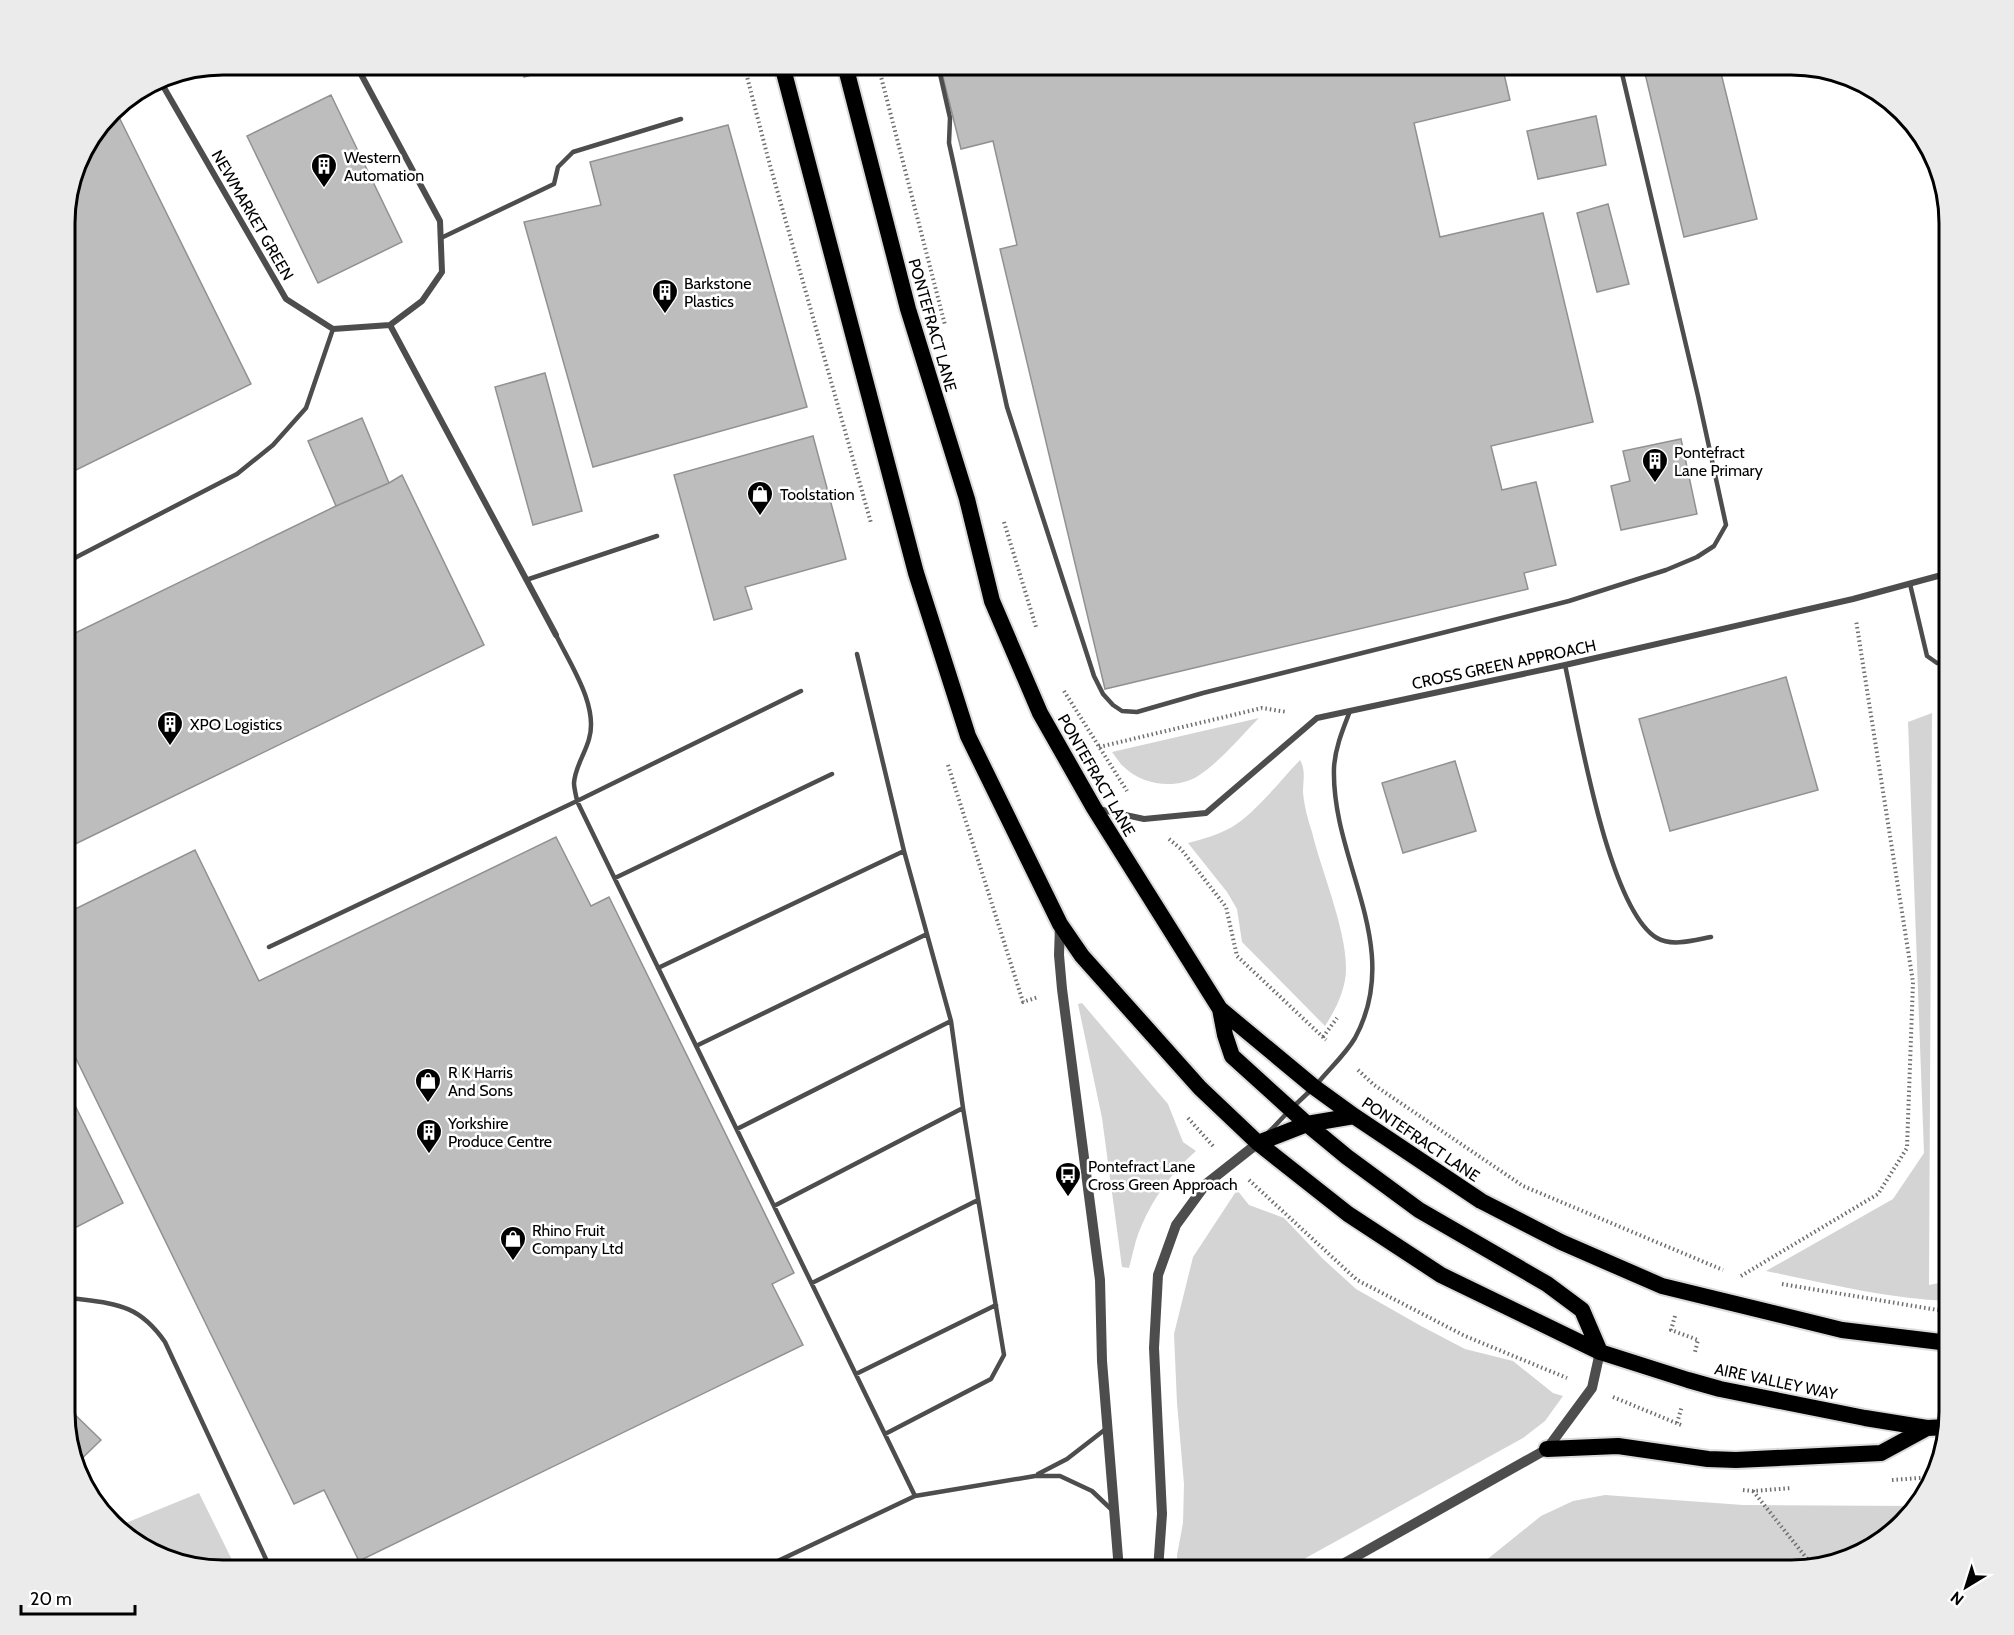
<svg xmlns="http://www.w3.org/2000/svg" width="2014" height="1635" font-family="Cabin,sans-serif">
<rect width="100%" height="100%" fill="#fff"/>
<!-- green -->
<path fill="#d4d4d4" d="M1932,713l-3,572 20,-4v20c-61,-2 -123,-18 -183,-30l127,-72 31,-46 -16,-431z
M1259,718c-19,19 -38,43 -61,58 -22,14 -56,9 -74,-9 -5,-4 -8,-10 -12,-15z
M1300,760c6,10 3,21 3,32 1,13 5,28 9,40 9,39 40,110 33,148 -3,17 -11,32 -20,46l-83,-84 -5,-33 -10,-17 -39,-49c15,-4 30,-8 44,-16 23,-14 49,-47 68,-67z
M1082,1003l86,101 15,38 13,9c-24,21 -43,47 -55,76 -6,13 -8,27 -12,41l-7,-1 -20,-149 -24,-114z
M1237,1190l12,15 35,13 39,41 33,30 65,37 44,23 48,12 40,32 10,3 -18,25 -22,17 -239,132h-106l-1,-15 6,-32 1,-39 -7,-81 -3,-69 19,-77z
M199,1493l38,77h-14l-51,-8 -53,-31 -3,-4z
M1605,1495l138,10 173,1 -6,10 -49,38 -71,16h-316l67,-54 32,-15z"/>
<!-- building -->
<path fill="#bdbdbd" stroke="#919191" stroke-width="1.5" d="M521,65h48l-45,12z
M940,65h562l8,35 -96,23 26,114 103,-24 50,209 -102,24 11,44 34,-8 20,83 -32,8 4,16 -423,100 -105,-440 17,-4 -24,-104 -32,8z
M1643,65h76l38,154 -73,18z
M331,95l71,147 -84,41 -71,-147z
M115,109l136,275 -177,87 -9,-20v-238l16,-60z
M1596,116l10,49 -68,14 -11,-48z
M728,125l79,282 -214,60 -69,-245 77,-17 -11,-43z
M1608,204l21,80 -32,8 -20,-79z
M545,373l37,138 -49,14 -38,-138z
M362,418l27,65 -53,23 -28,-65z
M813,436l33,123 -101,28 7,22 -38,11 -40,-145z
M1681,439l16,75 -76,16 -10,-44 19,-5 -7,-30z
M65,451l9,20 -9,5z
M402,475l82,170 -419,204v-211l271,-132 53,-23z
M1786,677l32,113 -148,41 -31,-112z
M1455,761l21,70 -73,22 -21,-70z
M556,837l35,69 18,-9 185,376 -22,11 31,61 -444,216 -35,-71 -30,14 -229,-468v-122l130,-64 64,131z
M65,1085l58,118 -58,30z
M65,1405l36,35 -25,24 -11,-42z"/>
<g fill="none" stroke-linecap="round" stroke-linejoin="round">
<defs>
<path id="trunk" d="M782,65l134,508 52,163 92,188 22,32 118,132 58,55 90,71 93,61 159,77 88,28 32,9 145,29 62,10 20,-1
M845,65l63,244 59,190 25,102 48,112 54,95 126,201 94,78 40,29 127,85 80,41 101,44 180,44 107,13
M1220,1009l5,26 7,21 75,68 40,33 72,53 128,74 35,26 18,42
M1258,1143l49,-19 47,-8
M1547,1449l71,-3 90,13 28,1 145,-7 46,-25"/>
</defs>
<!-- trunk casing -->
<use href="#trunk" stroke="#dbdbdb" stroke-width="20"/>
<!-- path -->
<path stroke="#6f6f6f" stroke-width="4" stroke-dasharray="1.5 3" stroke-linecap="butt" d="M744,65l24,93 103,365
M878,65l67,260
M1004,522l32,105
M1064,691l63,100
M1099,747l163,-39 25,4
M948,765l75,237 15,-5
M1169,839l12,10 45,58 11,49 89,84
M1323,1037l14,-19
M1358,1070l16,15 149,101 200,84
M1188,1118l25,28
M1249,1180l108,100 108,56 102,42
M1741,1276l137,-82 29,-46 6,-166 -57,-362
M1782,1284l162,27
M1675,1316l-4,14 27,10 -3,12
M1613,1397l68,28
M1677,1423l5,-17
M1892,1480l41,-3
M1743,1490l10,1 39,-3
M1753,1491l59,74"/>
<!-- service -->
<path stroke="#4d4d4d" stroke-width="4.5" d="M938,65l12,53 -1,25 58,264 87,269 9,18 10,11 9,6 15,1 66,-19 366,-92 97,-31 31,-13 17,-11 12,-21 -28,-129 -78,-331
M441,238l113,-54 4,-17 15,-15 108,-33
M65,563l172,-89 36,-29 33,-37 27,-79
M526,580l131,-44
M1910,584l17,72 10,7
M556,635c14,29 43,71 33,104 -4,15 -14,28 -15,44 0,5 2,12 3,18l338,695
M857,654l47,197
M1565,665c13,58 43,244 92,273 15,9 38,2 54,-1
M615,878l217,-104
M269,947l308,-146 224,-110
M658,968l246,-117 47,170 12,87 41,247 -13,24 -106,55
M696,1046l231,-112
M1317,1084c12,-15 28,-29 38,-46 50,-92 -24,-177 -21,-270 1,-20 9,-39 16,-57
M1293,1107l18,-17
M737,1129l214,-108
M1268,1133l19,-20
M774,1206l189,-98
M812,1283l166,-83
M65,1295l5,3c45,6 68,5 95,44l106,228
M856,1374l140,-69
M1038,1474l29,-15 40,-31
M759,1570l156,-74 120,-20h25l32,15 20,19"/>
<!-- minor -->
<path stroke="#4d4d4d" stroke-width="6" d="M159,79l127,220 47,30 57,-4 32,-24 20,-29 -2,-51 -84,-156
M390,325l166,310
M1098,809l46,10 62,-6 111,-95 248,-53 288,-66 96,-26"/>
<!-- tertiary -->
<path stroke="#4d4d4d" stroke-width="10" d="M1060,926l-1,29 3,34 38,291 2,81 17,209
M1158,1570l4,-56 -8,-166 4,-73 18,-50 30,-41 52,-41
M1332,1570l215,-121 45,-61 8,-36"/>
<!-- trunk -->
<use href="#trunk" stroke="#000" stroke-width="16"/>
</g>
<!-- icons -->
<defs>
<symbol id="building-pin" viewBox="-11 -11 22 30"><path d="M0 17L-7.5 6A9.5 9.5 0 1 1 7.5 6Z" fill="#000" stroke="#fff"/><path d="M-4-6H4V6H1V3H-1V6H-4ZM-2.5-4.3h1.7v1.8h-1.7ZM.8-4.3h1.7v1.8H.8ZM-2.5-1h1.7V.8h-1.7ZM.8-1h1.7V.8H.8Z" fill="#fff"/></symbol>
<symbol id="shop-pin" viewBox="-11 -11 22 30"><path d="M0 17L-7.5 6A9.5 9.5 0 1 1 7.5 6Z" fill="#000" stroke="#fff"/><path d="M-5-2.5h2.3a2.7 3.5 0 0 1 5.4 0H5L5.5 6h-11ZM-1.5-2.5h3a1.5 2.3 0 0 0-3 0Z" fill="#fff"/></symbol>
<symbol id="bus-pin" viewBox="-11 -11 22 30"><path d="M0 17L-7.5 6A9.5 9.5 0 1 1 7.5 6Z" fill="#000" stroke="#fff"/><path d="M-5-6H5V4H4V6H2V4H-2V6H-4V4H-5ZM-3.5-4V0h7V-4ZM-3.5 1.2v1.5H-2V1.2ZM2 1.2v1.5H3.5V1.2Z" fill="#fff"/></symbol>
</defs>
<g fill-rule="evenodd">
<use href="#building-pin" x="309" y="151" width="30" height="40"/>
<use href="#building-pin" x="650" y="277" width="30" height="40"/>
<use href="#building-pin" x="1640" y="446" width="30" height="40"/>
<use href="#shop-pin" x="745" y="479" width="30" height="40"/>
<use href="#building-pin" x="155" y="709" width="30" height="40"/>
<use href="#shop-pin" x="413" y="1066" width="30" height="40"/>
<use href="#building-pin" x="414" y="1117" width="30" height="40"/>
<use href="#bus-pin" x="1053" y="1160" width="30" height="40"/>
<use href="#shop-pin" x="498" y="1224" width="30" height="40"/>
</g>
<g text-anchor="middle" stroke-width="5" stroke-linejoin="round" paint-order="stroke">
<!-- poi labels -->
<g font-size="16" fill="#000" stroke="#fff" text-anchor="start">
<text x="344" y="163">Western<tspan x="344" dy="18">Automation</tspan></text>
<text x="684" y="289">Barkstone<tspan x="684" dy="18">Plastics</tspan></text>
<text x="1674" y="458">Pontefract<tspan x="1674" dy="18">Lane Primary</tspan></text>
<text x="780" y="500">Toolstation</text>
<text x="190" y="730">XPO Logistics</text>
<text x="448" y="1078">R K Harris<tspan x="448" dy="18">And Sons</tspan></text>
<text x="448" y="1129">Yorkshire<tspan x="448" dy="18">Produce Centre</tspan></text>
<text x="1088" y="1172">Pontefract Lane<tspan x="1088" dy="18">Cross Green Approach</tspan></text>
<text x="532" y="1236">Rhino Fruit<tspan x="532" dy="18">Company Ltd</tspan></text>
</g>
<!-- street labels -->
<g font-size="16" fill="#000" stroke="#fff">
<text transform="translate(253 215) rotate(60)" y="6">NEWMARKET GREEN</text>
<text transform="translate(933 325) rotate(74)" y="6">PONTEFRACT LANE</text>
<text transform="translate(1504 664) rotate(-12)" y="6">CROSS GREEN APPROACH</text>
<text transform="translate(1097 775) rotate(60)" y="6">PONTEFRACT LANE</text>
<text transform="translate(1421 1139) rotate(34)" y="6">PONTEFRACT LANE</text>
<text transform="translate(1776 1381) rotate(12)" y="6">AIRE VALLEY WAY</text>
</g>
</g>
<!-- crop -->
<path d="M0 0H2014V1635H0ZM223 75H1791A148 148 0 0 1 1939 223V1412A148 148 0 0 1 1791 1560H223A148 148 0 0 1 75 1412V223A148 148 0 0 1 223 75Z" fill="#ebebeb" fill-rule="evenodd"/>
<path fill="none" stroke="#000" stroke-width="3" d="M223 75H1791A148 148 0 0 1 1939 223V1412A148 148 0 0 1 1791 1560H223A148 148 0 0 1 75 1412V223A148 148 0 0 1 223 75Z"/>
<!-- north arrow -->
<g transform="translate(1966 1587) rotate(218)" stroke="#ffffff" stroke-width="4.5" paint-order="stroke">
<path d="M0-4.5L10 22L0 15L-10 22Z" fill="#000000"/>
<text y="-9" font-size="16" font-weight="bold" text-anchor="middle" fill="#000000">N</text>
</g>
<!-- scale -->
<path d="M21 1605v9h114v-9" fill="none" stroke="#000000" stroke-width="3"/>
<text x="30" y="1605" font-size="18" fill="#000000" stroke="#ffffff" stroke-width="4.5" paint-order="stroke">20 m</text>
</svg>
